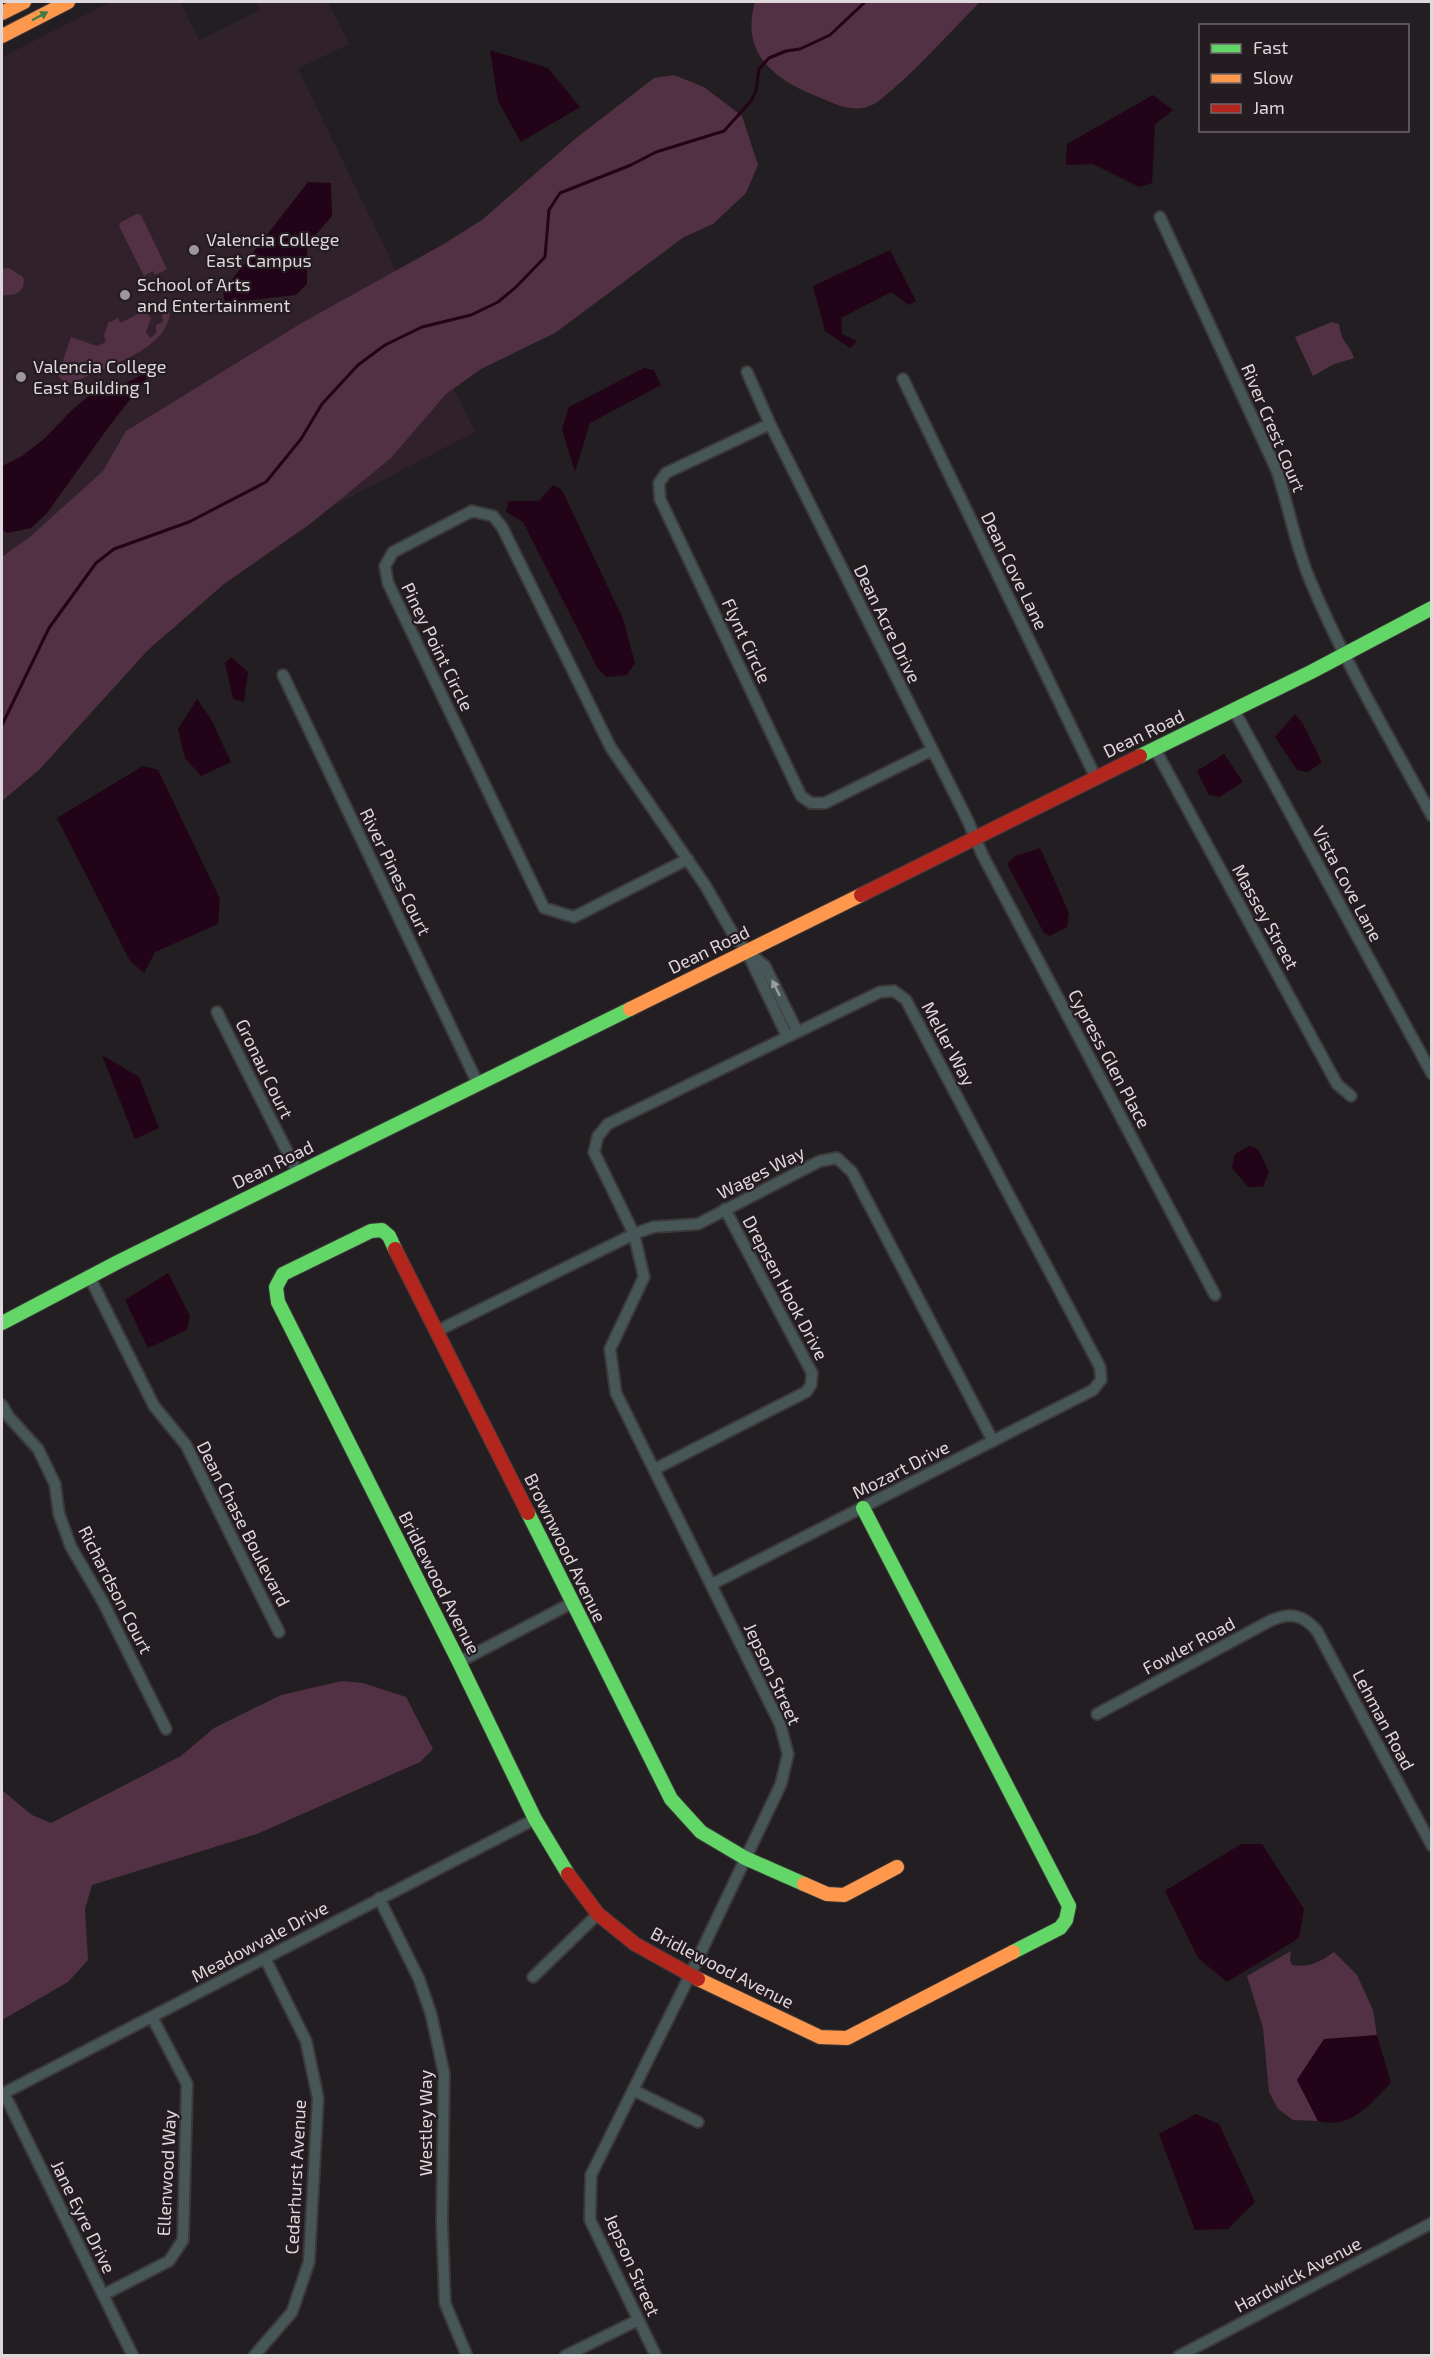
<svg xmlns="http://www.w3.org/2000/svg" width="1433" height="2357" font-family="'Exo 2',sans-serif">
<rect width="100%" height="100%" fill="#231e21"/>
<!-- built -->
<path fill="#30212a" d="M110,2h70l19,38 61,-30 -4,-8h72l21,42 -51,25 177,363 -473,247v-622z"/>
<!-- green -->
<path fill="#523144" d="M755,2h225c-29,29 -57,61 -88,88 -6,4 -12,11 -18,14 -16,9 -33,3 -48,-4 -46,-17 -87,-42 -71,-98z
M674,75l30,12 38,29 16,49 -12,28 -33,31 -29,13 -129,96 -74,36 -35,25 -55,64 -81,66 -86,60 -76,66 -108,119 -38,32v-244l29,-21 72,-65 23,-40 179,-110 137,-76 40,-25 93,-81 79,-61z
M137,214l4,1 26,54 -12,6 -2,-4 -9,5 -25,-50 2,-4z
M9,268l14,9c4,15 -8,19 -20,18l-1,-26z
M143,308l8,10 -5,14 4,6 6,-5v-8l7,-3 -1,-7 6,-3 2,2c-6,40 -69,52 -98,70l-8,-2 -6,-7 13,-38 26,9 9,-4 -2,-6 4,-13 10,-5 2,5 22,-11 -1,-3z
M1332,322l7,2c3,21 10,18 15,34l-22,7 -19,11 -18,-39z
M342,1681l21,2 43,14 27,52 -13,13 -163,72 -165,51 -7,24 3,51 -20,22 -66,38v-230l30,25 19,8 130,-67 33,-28 67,-33z
M1291,1951l-1,9 2,5c17,3 28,-3 42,-13l23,23 16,35 4,25 -53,5 -27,40 21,41 -25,-1 -15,-11 -9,-17 -6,-64 -16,-52z"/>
<!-- water -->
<path fill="#230317" d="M490,50l58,18 32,39 -59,35 -23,-41z
M1153,95l20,15 -18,14 -3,59 -13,4 -46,-23 -27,1 1,-21z
M308,182l23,1 1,33 -25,29v39l-11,11 -71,8 -2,-12z
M890,250l26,51 -7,4 -18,-13 -50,26 1,16 15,7 -7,7 -25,-17 -12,-45z
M155,368l-45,57 -63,88 -16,15 -23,5 -6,-3v-64l20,-10 22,-17 28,-29 18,-15 40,-14z
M644,368l10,2 7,15 -71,38 -15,49 -13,-43 7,-22z
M553,485l9,5 61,129 12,44 -8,12 -21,2 -9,-10 -74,-145 -17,-10 3,-11h30z
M231,657l17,15 -4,30 -11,-3 -8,-36z
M197,699l14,20 20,43 -30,14 -16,-18 -7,-29z
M1295,714l8,10 19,38 -14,10 -11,-2 -22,-33z
M1224,754l19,28 -24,15 -10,-2 -12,-24z
M143,766l15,4 62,129 -2,25 -63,28 -11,21 -14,-12 -73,-143z
M1040,848l29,65 -2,14 -17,9 -6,-3 -37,-69 8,-8z
M102,1055l37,22 20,51 -24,11z
M1249,1146l9,3 11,23 -6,15h-15l-16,-19 3,-14z
M168,1273l22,43 -3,14 -39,18 -23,-48z
M1241,1844h21l42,65 -5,29 -72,44 -29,-24 -33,-67z
M1377,2035l14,48c-23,22 -38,46 -73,38l-21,-41 27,-41z
M1196,2114l23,10 36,78 -27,27 -33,1 -36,-96z"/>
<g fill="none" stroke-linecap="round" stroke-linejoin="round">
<!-- stream -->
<path stroke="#230317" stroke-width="3" d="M2,725l47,-97 47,-65 18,-14 75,-27 77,-40 35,-43 21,-35 36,-39 27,-20 37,-18 49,-12 27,-13 18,-15 29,-30 4,-47 11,-17 71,-28 25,-13 68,-21 27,-30 5,-10 3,-22 10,-11 17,-7 14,-2 30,-14 35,-33"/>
<defs>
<path id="street" d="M1160,217l117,254c12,36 18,74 33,109 33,80 81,160 122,236
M747,372l23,52 198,397 14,33 233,441
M903,379l193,399
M770,424l-104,49 -7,10 1,16 141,297 10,7h14l107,-53
M283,675l195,409
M1234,710l198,364
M1155,749l182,335 14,12
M688,859l-114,58 -30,-9 -156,-325 -3,-17 8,-14 79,-41 21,5 9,11 109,221 94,137 28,49 14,17 18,15 32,65
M748,954l39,82
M217,1012l81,161
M89,1276l65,130 32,39 93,187
M437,1331l197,-97 19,-7 45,-3 122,-63 17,-3 15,14 141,269
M2,1405l7,12 29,32 17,35 4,30 12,33 32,55 63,127
M655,1469l151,-77 5,-7 1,-12 -87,-164
M459,1662l113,-59
M1097,1714l173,-93c19,-9 33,-7 47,10l115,215
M379,1898l40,81 12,35 13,59 -2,150 3,80 22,53
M533,1977l65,-63
M633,2090l65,32
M4,2093l129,263
M2,2094l533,-275
M103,2295l66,-34 14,-21 4,-156 -35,-67
M254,2356l38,-44 17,-50 9,-164 -12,-57 -41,-83
M565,2356l73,-36
M656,2356l-66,-136 1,-45 99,-200 91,-191 7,-30 -8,-30 -164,-331 -6,-44 34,-72 -10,-43 -40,-82 4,-16 10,-12 272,-132 14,-1 12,9 194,367 1,13 -8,10 -381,194
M1179,2356l253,-133"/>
<path id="fast" d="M1140,756l171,-84 121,-64
M395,1249l-6,-13 -7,-6 -11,1 -88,43 -7,13 2,15 181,360 76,157 33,55
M2,1323l116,-61 512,-253
M863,1508l206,398 -3,14 -6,8 -47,24
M528,1513l143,286 30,33 44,26 59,26"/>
<path id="slow" d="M2,13l22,-11
M2,36l66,-34
M630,1009l231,-114
M804,1884l23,10 17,1 53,-28
M698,1979l122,58 27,1 166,-86"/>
<path id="jam" d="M861,895l279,-139
M395,1249l133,264
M568,1874l30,40 37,30 63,35"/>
</defs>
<!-- street casing -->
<use href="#street" stroke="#3c393b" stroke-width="14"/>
<!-- fast casing -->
<use href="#fast" stroke="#3c393b" stroke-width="16"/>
<!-- slow casing -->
<use href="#slow" stroke="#3c393b" stroke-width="16"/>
<!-- jam casing -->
<use href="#jam" stroke="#3c393b" stroke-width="16"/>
<!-- street -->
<use href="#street" stroke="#475757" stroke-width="10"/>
<!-- fast -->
<use href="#fast" stroke="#63d668" stroke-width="14"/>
<!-- slow -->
<use href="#slow" stroke="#ff974d" stroke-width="14"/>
<!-- jam -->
<use href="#jam" stroke="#b3261e" stroke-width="14"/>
</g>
<!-- one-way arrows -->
<defs><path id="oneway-solid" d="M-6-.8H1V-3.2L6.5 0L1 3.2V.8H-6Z" transform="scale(1.5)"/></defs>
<use fill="#447944" href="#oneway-solid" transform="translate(40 16) rotate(-28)"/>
<use fill="#9a9da0" href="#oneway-solid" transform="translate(776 988) rotate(-116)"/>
<!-- markers -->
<g fill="#9d969a" stroke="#251c21" stroke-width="2">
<circle cx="194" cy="250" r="6"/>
<circle cx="125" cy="295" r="6"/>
<circle cx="21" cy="377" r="6"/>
</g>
<g text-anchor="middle" stroke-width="4.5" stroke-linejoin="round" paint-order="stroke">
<!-- poi labels -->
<g font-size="18" fill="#ded7db" stroke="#251c21" text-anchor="start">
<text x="206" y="246">Valencia College<tspan x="206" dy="21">East Campus</tspan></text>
<text x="137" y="291">School of Arts<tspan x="137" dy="21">and Entertainment</tspan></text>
<text x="33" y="373">Valencia College<tspan x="33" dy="21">East Building 1</tspan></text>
</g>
<!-- street labels -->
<g font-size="18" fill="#ded7db" stroke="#251c21">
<text transform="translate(1273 428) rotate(67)" y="6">River Crest Court</text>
<text transform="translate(1014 571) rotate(64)" y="6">Dean Cove Lane</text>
<text transform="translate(887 624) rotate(64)" y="6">Dean Acre Drive</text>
<text transform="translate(746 641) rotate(65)" y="6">Flynt Circle</text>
<text transform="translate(437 647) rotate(64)" y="6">Piney Point Circle</text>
<text transform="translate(1144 734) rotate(-26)" y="6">Dean Road</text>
<text transform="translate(395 872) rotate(64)" y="6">River Pines Court</text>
<text transform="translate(1347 884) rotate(62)" y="6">Vista Cove Lane</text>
<text transform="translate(1265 917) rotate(61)" y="6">Massey Street</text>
<text transform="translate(709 950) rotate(-26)" y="6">Dean Road</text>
<text transform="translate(948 1044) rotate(62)" y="6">Meller Way</text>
<text transform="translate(1109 1059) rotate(62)" y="6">Cypress Glen Place</text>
<text transform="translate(264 1069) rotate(64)" y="6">Gronau Court</text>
<text transform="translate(273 1165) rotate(-26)" y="6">Dean Road</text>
<text transform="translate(761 1173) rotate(-27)" y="6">Wages Way</text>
<text transform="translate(785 1288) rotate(62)" y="6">Drepsen Hook Drive</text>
<text transform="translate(901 1470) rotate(-27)" y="6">Mozart Drive</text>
<text transform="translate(243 1524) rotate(63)" y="6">Dean Chase Boulevard</text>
<text transform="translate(565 1548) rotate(64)" y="6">Brownwood Avenue</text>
<text transform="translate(439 1583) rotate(63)" y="6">Bridlewood Avenue</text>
<text transform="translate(115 1590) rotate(63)" y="6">Richardson Court</text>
<text transform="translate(1189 1646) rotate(-28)" y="6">Fowler Road</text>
<text transform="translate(772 1674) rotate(65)" y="6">Jepson Street</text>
<text transform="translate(1383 1720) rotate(62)" y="6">Lehman Road</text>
<text transform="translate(260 1942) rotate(-28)" y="6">Meadowvale Drive</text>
<text transform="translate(722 1968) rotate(27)" y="6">Bridlewood Avenue</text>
<text transform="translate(426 2123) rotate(-90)" y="6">Westley Way</text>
<text transform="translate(167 2173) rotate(-87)" y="6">Ellenwood Way</text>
<text transform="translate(296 2177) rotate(-87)" y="6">Cedarhurst Avenue</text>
<text transform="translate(83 2217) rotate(64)" y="6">Jane Eyre Drive</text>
<text transform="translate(632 2265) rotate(66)" y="6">Jepson Street</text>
<text transform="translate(1298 2275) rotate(-28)" y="6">Hardwick Avenue</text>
</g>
</g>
<!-- border -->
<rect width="1433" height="2357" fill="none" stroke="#ded7db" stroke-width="6"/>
<!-- legend -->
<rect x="1199" y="24" width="210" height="108" fill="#251c21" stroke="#6f676b" stroke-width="1.5"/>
<rect x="1211" y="44" width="30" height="9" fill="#63d668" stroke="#6f676b" stroke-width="1.5"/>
<text x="1253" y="54" font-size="18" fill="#ded7db">Fast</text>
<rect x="1211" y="74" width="30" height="9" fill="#ff974d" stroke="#6f676b" stroke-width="1.5"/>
<text x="1253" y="84" font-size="18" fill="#ded7db">Slow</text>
<rect x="1211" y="104" width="30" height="9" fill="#b3261e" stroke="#6f676b" stroke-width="1.5"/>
<text x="1253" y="114" font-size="18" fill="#ded7db">Jam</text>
</svg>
